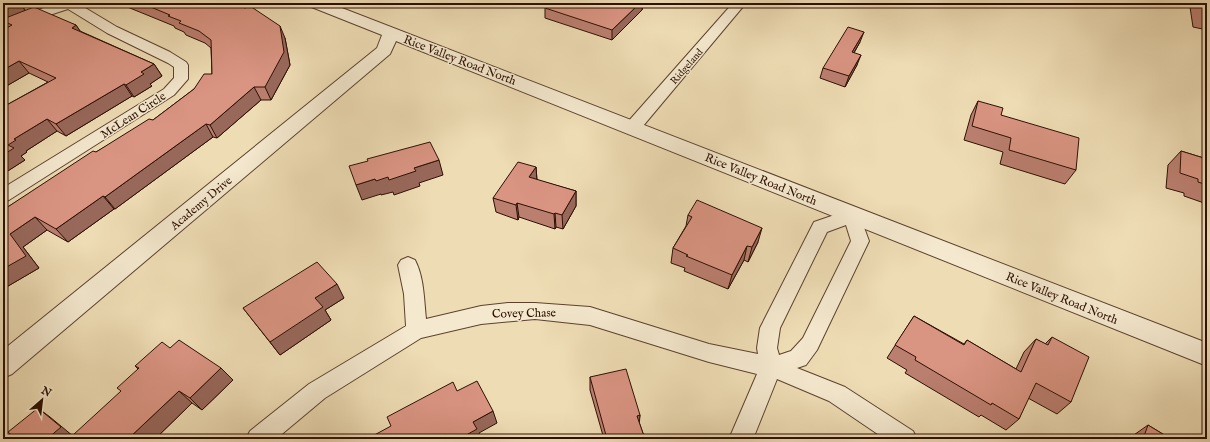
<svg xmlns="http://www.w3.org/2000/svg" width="1210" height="442" font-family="'IM FELL English',serif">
<rect width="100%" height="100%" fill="#eedcb4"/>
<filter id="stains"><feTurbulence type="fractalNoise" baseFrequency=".005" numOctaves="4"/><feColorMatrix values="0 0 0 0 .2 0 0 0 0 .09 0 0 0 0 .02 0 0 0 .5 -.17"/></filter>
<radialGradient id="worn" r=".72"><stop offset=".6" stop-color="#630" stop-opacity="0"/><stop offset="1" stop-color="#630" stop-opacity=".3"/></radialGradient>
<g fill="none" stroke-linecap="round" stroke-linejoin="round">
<defs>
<path id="minor" d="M60,3h17l40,24 53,25 16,10 2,3v14l-14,16 -165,105 -6,2v-14l161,-99 10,-11v-11l-6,-4 -61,-30 -39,-24 -37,12 -28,12v-9l18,-9z
M733,3h13l-108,129 -6,1 -6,-1 -2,-4 2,-4z
M852,209l6,2 11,30 -52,109 -11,15 -9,3 48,19 68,44 4,8h-32l-56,-38 -52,-22 -24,60h-24l28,-65 -48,-12 -119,-37 -55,-6 -54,5 -60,14 -96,60 -49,41h-30l4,-8 59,-47 97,-58 -2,-32 -6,-29 3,-5 7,-3 7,3c9,17 9,40 11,59l55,-13 27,-3h27l55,4 119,37 49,10 -1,-6 3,-20 54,-106zM846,225l5,16 -48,97 -12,13 -12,4 -2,-7 3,-20 47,-96z"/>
<path id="tertiary" d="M307,3h22l878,340v23l-811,-325 -6,13 -378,320 -9,4v-28l374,-302 5,-13 -73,-29z"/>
</defs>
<!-- minor casing -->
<use href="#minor" stroke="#5c422e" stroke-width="2"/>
<!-- tertiary casing -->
<use href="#tertiary" stroke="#5c422e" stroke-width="2"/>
<!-- minor -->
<use href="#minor" fill="#f4e8ce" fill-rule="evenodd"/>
<!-- tertiary -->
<use href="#tertiary" fill="#f4e8ce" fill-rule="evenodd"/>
</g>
<!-- wall -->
<path fill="#bb7f70" stroke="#2c0f01" d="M3,3h17l5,7 51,15 4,6 74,33 8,12 -12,8 2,2 -18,11 -2,-1 -66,40 -9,-5 -31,20 1,1 -6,4 4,4 -22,14v-67l45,-25 -19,-9 -26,15 4,-60 -4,-5z
M123,3h109l53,35 5,27 -19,35h-10l-44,38 -4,-1 -98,72h-1l-46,33 -21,-12 -24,17 16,21 -36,21v-79l93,-58 57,-32 41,-31 18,-15 -1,-26 -6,-5 -19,-8 -2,-3 -9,-4 -1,-2 -49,-20z
M546,3h97l-1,7 -30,30 -67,-22v-10l4,-4z
M1193,3h14v27l-14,-3 -3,-20z
M860,42l-6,11 3,12 -12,22 -25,-9 3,-10z
M978,101l23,14 75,55 -11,14 -65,-20 3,-12 -39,-12 7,-25z
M1181,151l26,8v45l-23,-8v-3l-18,-5 2,-23z
M536,167l1,13 39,11v15l-13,23 -7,-2 -1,2 -36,-12 -1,3 -22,-8 -3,-14z
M688,215l70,27 -10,20 -4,-2 -16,29 -44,-18 1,-3 -14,-5 2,-15 13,-22z
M344,298l-19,12 6,10 -51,35 -37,-47z
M914,316l50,28 3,-4 49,29 8,-17 12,-13 9,5 7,-7 19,65 -14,12 -29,-16 -9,21 -13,11 -25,-15 -2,2 -74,-44 2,-3 -20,-12z
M170,348l63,32 -31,30 -10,-7 -37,36h-77l43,-47 17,-23 -3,-3z
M590,377l50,38 -1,7 6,17h-41l-14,-49z
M1148,425l23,14h-41l1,-2z"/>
<!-- shaded-wall -->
<path fill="#98685b" stroke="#2c0f01" d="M15,3h5l6,9 -23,9v-12z
M22,3h15l-13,4z
M640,3h3l-1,7 -30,30v-10z
M76,25l8,12 -12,-9z
M280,26l5,12 5,27 -19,35 -6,-13z
M864,32l-4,10 -12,21 4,-11z
M861,55l-4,10 -12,22 4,-11z
M19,61l10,12 -26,15v-18z
M154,64l8,12 -12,8 2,2 -18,11 -8,-12 15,-13z
M124,84l8,12 -66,40 -10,-12z
M254,87l7,13 -44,38 -7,-13z
M47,119l10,12 -31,20 1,1 -6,4 4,4 -22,14v-19l5,-10 6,-6z
M206,124l7,13 -98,72 -10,-12z
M439,160l4,15 -24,8 1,3 -26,9 -1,-3 -12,3v-1l-19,6 -6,-15 19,-6 39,-11z
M536,167l1,15 -8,-5z
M576,191v15l-13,23 -1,-14z
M103,196l11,13 -46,33 -12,-13z
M517,203l2,14 -1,3 -2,-15z
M555,213l1,14 -1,2 -1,-15z
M35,217l12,13 -24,17 16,21 -36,21v-20l7,-35z
M762,228l-4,14 -10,20 4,-15z
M747,246l-3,14 -16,29 4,-14z
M337,284l7,14 -19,12 6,10 -51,35 -10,-13 45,-44z
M221,368l12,12 -31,30 -12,-12z
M179,391l13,12 -37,36h-27z
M38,408l12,9 23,19 -4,3h-22z
M493,411l4,12 -18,10 2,6h-22l14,-17z
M640,415l-1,12 -2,-11z"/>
<!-- building -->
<path fill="#d99482" stroke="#2c0f01" d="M3,3h13l-13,6z
M141,3h91l13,5 5,-2 30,20 4,26 -19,35h-11l-44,38 -4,-1 -101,73 -2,-1 -47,33 -21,-12 -25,17 16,22 -23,13v-59l90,-59 3,1 53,-33 4,1 41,-31 10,-15h8l-1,-34 -12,-9 -20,-8 2,-2 -13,-5 2,-1z
M550,3h90l-28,27 -67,-22z
M1202,3h5v11l-3,-1z
M34,7l42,18 -4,3 82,36 -13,8 3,2 -18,11 -2,-1 -68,40 -9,-5 -33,20 2,1 -8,5 6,3 -11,7v-48l53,-29 -37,-17 -16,9v-40l9,-5 -9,-4v-2z
M848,27l16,5 -12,20 9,3 -12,21 -26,-8z
M978,101l25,7 -2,7 78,23 -3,32 -67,-20 2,-12 -39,-12z
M430,142l9,18 -25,8 2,3 -27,9 -1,-3 -12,4 -1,-2 -19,6 -7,-19 19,-5 -1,-2z
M1181,151l26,8v26l-9,-3v-3l-18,-6z
M518,162l18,5 -7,10 47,14 -14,24 -7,-2 -1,1 -37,-11 -1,2 -23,-7z
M697,200l65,28 -10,19 -5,-1 -15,29 -46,-19 2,-1 -15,-7 19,-31 -4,-2z
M317,262l20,22 -22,14 8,9 -53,35 -27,-34z
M914,316l50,29 3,-5 54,32 15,-33 12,6 4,-8 37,20 -18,45 -35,-19 -17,36 -27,-16 -1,2 -76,-45 1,-3 -21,-12z
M179,340l42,28 -31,30 -11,-7 -51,48h-50l-5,-4 48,-44 -4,-3 22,-20 -4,-2 27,-24 8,6z
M626,369l14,46 -3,1 8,23h-38l-17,-62z
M477,381l16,30 -20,11 4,7 -18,10h-92l24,-13 -4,-9 66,-35 4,9z
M38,408l23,19 -14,12h-31l-8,-7z
M1148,425l23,14h-28z"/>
<g text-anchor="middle" stroke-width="3" stroke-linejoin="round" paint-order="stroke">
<!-- far-street labels -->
<g font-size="10" fill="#2c0f01" stroke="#f4e8ce">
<text transform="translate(686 66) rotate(-49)" y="4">Ridgeland</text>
</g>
<!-- street labels -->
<g font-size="12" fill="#2c0f01" stroke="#f4e8ce">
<text transform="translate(460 60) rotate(21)" y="4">Rice Valley Road North</text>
<text transform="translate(133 115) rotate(-33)" y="4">McLean Circle</text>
<text transform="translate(761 179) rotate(22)" y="4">Rice Valley Road North</text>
<text transform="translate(201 203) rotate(-40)" y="4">Academy Drive</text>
<text transform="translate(1062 298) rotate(22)" y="4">Rice Valley Road North</text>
<text transform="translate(524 313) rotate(-1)" y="4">Covey Chase</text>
</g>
</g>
<!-- margin -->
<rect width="1210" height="442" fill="none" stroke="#eedcb4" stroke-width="16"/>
<rect x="4" y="4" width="1202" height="434" fill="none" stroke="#2c0f01" stroke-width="2"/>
<rect x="8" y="8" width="1194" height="426" fill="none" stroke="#2c0f01"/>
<!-- north arrow -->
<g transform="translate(42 400) rotate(28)" stroke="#f4e8ce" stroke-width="3" paint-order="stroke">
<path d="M0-3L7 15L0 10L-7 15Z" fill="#2c0f01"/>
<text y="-6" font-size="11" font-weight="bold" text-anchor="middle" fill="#2c0f01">N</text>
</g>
<rect width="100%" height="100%" filter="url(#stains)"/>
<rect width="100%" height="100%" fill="url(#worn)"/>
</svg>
